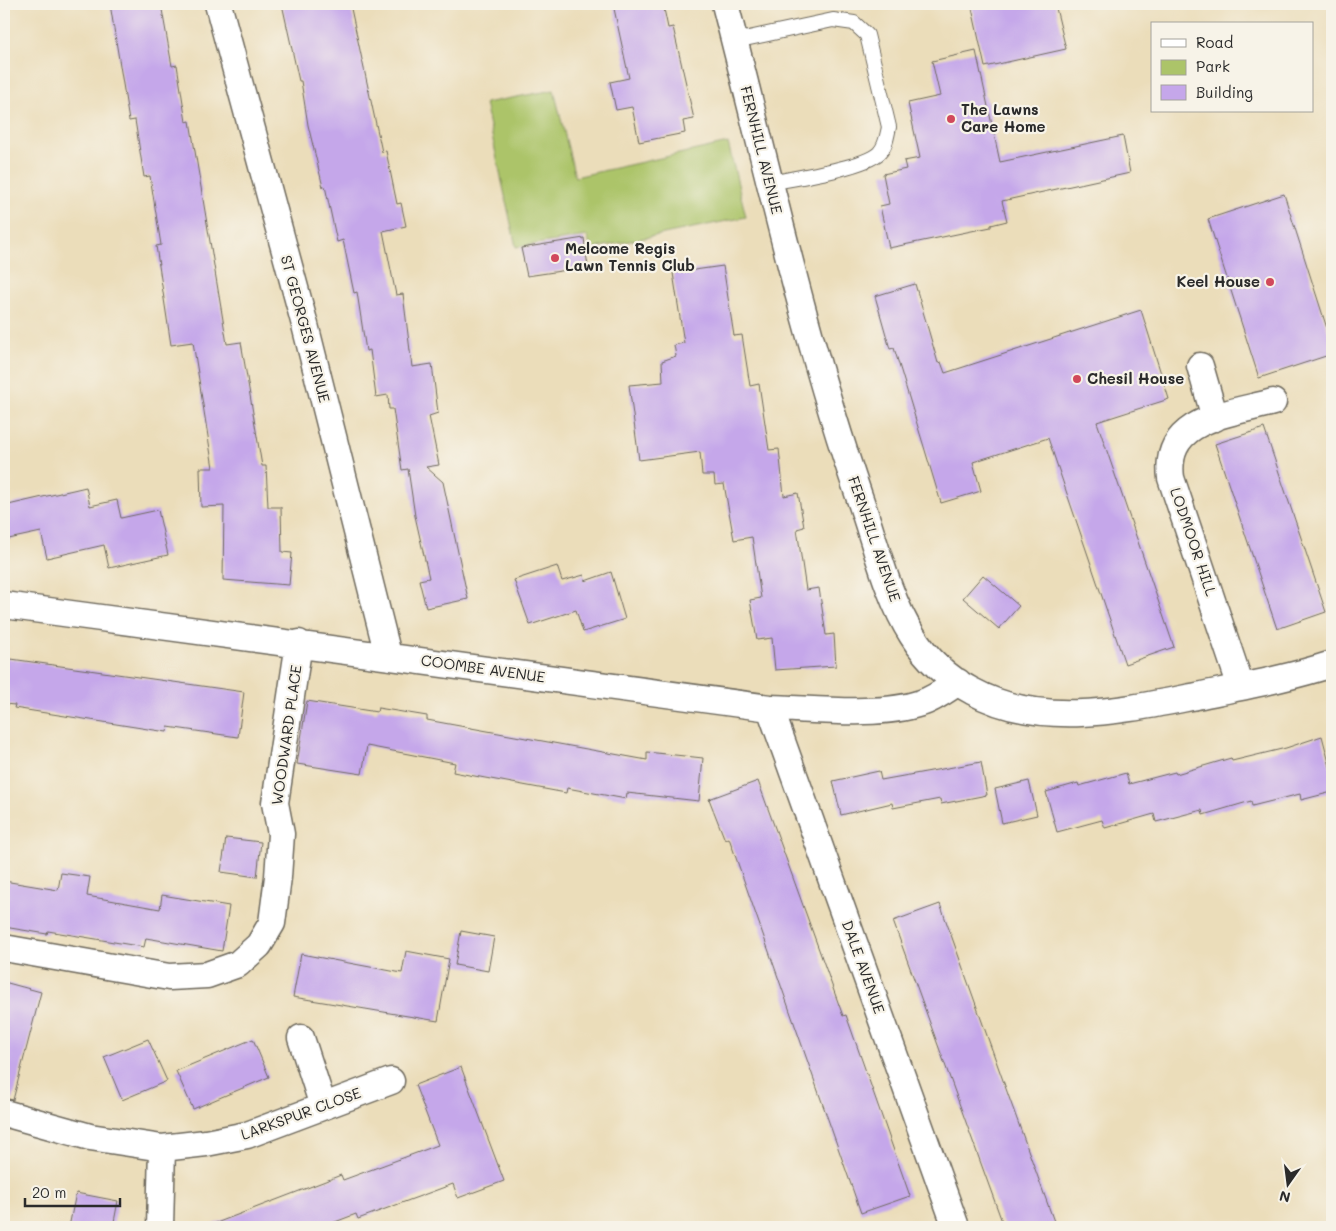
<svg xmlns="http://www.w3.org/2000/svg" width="1336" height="1231" font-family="Mali,sans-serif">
<rect width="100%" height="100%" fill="#f7f3e8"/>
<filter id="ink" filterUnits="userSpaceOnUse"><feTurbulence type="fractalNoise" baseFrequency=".02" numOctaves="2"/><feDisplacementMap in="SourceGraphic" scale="10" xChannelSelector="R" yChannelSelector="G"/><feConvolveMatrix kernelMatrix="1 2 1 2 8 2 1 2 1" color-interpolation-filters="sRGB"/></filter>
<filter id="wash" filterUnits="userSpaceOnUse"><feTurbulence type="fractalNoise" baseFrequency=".0096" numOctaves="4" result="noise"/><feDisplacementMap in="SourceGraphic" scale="20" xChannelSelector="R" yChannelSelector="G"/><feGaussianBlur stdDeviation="1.12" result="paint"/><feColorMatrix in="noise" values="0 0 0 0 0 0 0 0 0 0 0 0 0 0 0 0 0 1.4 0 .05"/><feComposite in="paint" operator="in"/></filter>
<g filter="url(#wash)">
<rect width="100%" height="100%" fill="#ebddba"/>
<!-- green -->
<path fill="#acc469" stroke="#6c784a" d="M554,90l21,87 153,-34 18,74 -155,32 -4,-13 -71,11 -31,-144z"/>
<g id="blocks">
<!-- building -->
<path fill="#c5a7ea" d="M110,4h51l11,62 5,-1 9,57 4,-1 37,223 14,-2 21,124h4l2,41h13l1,45 10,1 -3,32 -66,-5 1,-74 -23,1 -1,-39h13l-20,-126 -22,3 -15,-99 5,-1 -11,-69 -6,1 -9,-57 -6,1z
M282,4h68l32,148 4,-1 11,53 4,-1 5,23 -23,5 13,64 7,-1 9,73 20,-3 6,49 -9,3 10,49 -13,2 17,15 25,117 -42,9 -7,-28 10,-2 -14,-62 -7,-47 -6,1 -9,-61h-4l-1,-14 -12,2 -6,-47 -4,1 -9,-59 -3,1 -11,-53 -6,2 -12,-56 -2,1 -15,-62 -7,-44h-2z
M613,4h50l5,24 5,-1 21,92 -11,2 2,12 -46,9 -7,-35 -16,3 -6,-28 19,-4z
M971,4h84l11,45 -81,18z
M976,51l24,111 123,-26 7,37 -128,28 5,20 -16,4v2l-102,21 -9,-42 9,-2 -6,-30 23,-5 -2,-8 16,-3 -12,-55 32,-7 -8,-35z
M1284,194l48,150v10l-73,24 -51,-159z
M584,238l4,29 -61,9 -6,-28z
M723,266l11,70 8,-1 8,51 9,-2 10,66 10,-1 5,47 14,-3 6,34 -7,2 9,61 13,-2 7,47 8,-1 2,32 -61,4 -3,-32 -15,2 -7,-40 11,-2 -9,-61 -18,3 -10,-56 -9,1 -1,-10h-12l-2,-23 -61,8 -10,-75 34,-3 -1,-21 14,-5 -2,-11 10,-2 -11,-70z
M915,284l23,79 3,-1 4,11 196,-63 28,89 -72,23 77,225 -49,17 -77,-226 -75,24 8,29 -40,12 -47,-155 -4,1 -15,-53z
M1264,428l62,184 -49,17 -62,-185z
M86,487l4,19 27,-6 4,18 37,-8 10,45 -59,13 -5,-23 -57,13 -6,-26 -37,8v-34z
M557,566l5,15 22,-6 1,6 26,-9 14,47 -42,13 -7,-22 -46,15 -16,-45z
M983,575l36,31 -20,23 -36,-31z
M4,658l240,34 -6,45 -70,-10 -1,5 -153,-24 1,-3 -11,-1z
M307,701l70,11 1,-4 49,8v4l220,40v-8l56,6 -4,43 -72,-8 -1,6 -59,-11 -1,5 -113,-21 2,-9 -88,-17 -5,28 -65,-10z
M1322,736l10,38v18l-31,8 -1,-6 -48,12 -1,-5 -48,14 -1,-5 -46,12 -2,-8 -49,14 -3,-8 -45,12 -11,-40 32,-9 1,3 47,-13 3,11 46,-12 1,2 55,-16 1,3 54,-13z
M981,762l6,33 -46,9 -1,-5 -47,9 -1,-5 -51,12 -8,-34 46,-10 2,9z
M758,781l85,235 3,-1 64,181 -49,17 -132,-375 -4,2 -16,-41z
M1029,781l8,34 -35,8 -7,-34z
M226,838l35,4 -4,35 -36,-5z
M61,873l29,4 -3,19 73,13 2,-14 67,11 -7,45 -76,-13 -2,9 -96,-16 -1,3 -43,-7v-46l54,9z
M940,904l70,196 46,127h-52l-111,-306z
M461,931l33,6 -6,34 -33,-6z
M406,951l43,8 -11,62 -145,-24 8,-43 101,19z
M4,982l37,10 -28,108 -9,-2z
M148,1039l19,42 -45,19 -18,-43z
M253,1039l16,38 -76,32 -17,-38z
M461,1067l43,114 -46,17 -5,-14 -95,35 -2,-5 -34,13h-111v-2l130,-50 2,5 95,-35 -23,-60z
M76,1193l42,8 -5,26h-44z"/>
</g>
</g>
<g filter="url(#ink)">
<use href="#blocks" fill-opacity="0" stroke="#6e695d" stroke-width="1"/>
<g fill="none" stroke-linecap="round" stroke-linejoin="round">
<defs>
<path id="lane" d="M735,41l98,-21 21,3 13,12 22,92c-2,9 -3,19 -10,26 -16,15 -85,25 -110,30"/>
<path id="street" d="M218,4l87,321 83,330
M725,4c43,166 79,333 135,495 15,43 28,99 52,136 15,24 35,43 60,56 71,39 156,18 230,4 44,-9 87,-17 130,-31
M1200,366l15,52
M4,605l766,103c45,1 109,9 151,-5 13,-4 25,-13 37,-21
M1241,687l-70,-209c-8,-60 59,-64 102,-76
M770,708l186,519
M4,948l165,29 38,-2 31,-11 21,-19 13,-22 6,-46 3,-43 -6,-31 24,-160
M301,1038l22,68
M4,1113l86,24 72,11 44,-5 41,-8 144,-54
M160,1227l2,-79"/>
</defs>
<!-- lane casing -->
<use href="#lane" stroke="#6e695d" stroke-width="16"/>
<!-- street casing -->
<use href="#street" stroke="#6e695d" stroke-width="29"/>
<!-- lane -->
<use href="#lane" stroke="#fff" stroke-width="14"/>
<!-- street -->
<use href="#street" stroke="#fff" stroke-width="26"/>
</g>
</g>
<!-- markers -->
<g fill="#d1495b" stroke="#f7f3e8" stroke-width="2">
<circle cx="951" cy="119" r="5"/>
<circle cx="555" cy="258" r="5"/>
<circle cx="1270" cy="282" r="5"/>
<circle cx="1077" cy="379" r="5"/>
</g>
<g text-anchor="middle" stroke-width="4.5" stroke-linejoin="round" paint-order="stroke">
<!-- poi labels -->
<g font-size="15" font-weight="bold" fill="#2b2b2b" stroke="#f7f3e8" text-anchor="start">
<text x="961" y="115">The Lawns<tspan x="961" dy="17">Care Home</tspan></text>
<text x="565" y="254">Melcome Regis<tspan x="565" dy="17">Lawn Tennis Club</tspan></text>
<text x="1260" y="287" text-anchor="end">Keel House</text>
<text x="1087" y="384">Chesil House</text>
</g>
<!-- street labels -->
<g font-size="15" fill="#2b2b2b" stroke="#f7f3e8">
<text transform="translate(761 150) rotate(76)" y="5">FERNHILL AVENUE</text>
<text transform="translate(305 329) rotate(75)" y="5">ST GEORGES AVENUE</text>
<text transform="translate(874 539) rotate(71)" y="5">FERNHILL AVENUE</text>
<text transform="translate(1193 542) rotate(71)" y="5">LODMOOR HILL</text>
<text transform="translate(483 669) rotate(8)" y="5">COOMBE AVENUE</text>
<text transform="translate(287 735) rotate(-82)" y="5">WOODWARD PLACE</text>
<text transform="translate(863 967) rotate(70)" y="5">DALE AVENUE</text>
<text transform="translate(301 1114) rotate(-20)" y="5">LARKSPUR CLOSE</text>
</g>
</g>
<!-- margin -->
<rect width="1336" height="1231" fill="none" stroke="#f7f3e8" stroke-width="20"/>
<!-- legend -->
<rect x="1151" y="22" width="162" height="90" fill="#f7f3e8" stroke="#a5a39c"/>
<rect x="1161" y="39" width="25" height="8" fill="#ffffff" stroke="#a5a39c"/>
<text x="1196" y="48" font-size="15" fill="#2b2b2b">Road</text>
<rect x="1161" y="60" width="25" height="15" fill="#acc469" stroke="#a5a39c"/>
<text x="1196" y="72" font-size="15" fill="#2b2b2b">Park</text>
<rect x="1161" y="85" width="25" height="15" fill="#c5a7ea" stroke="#a5a39c"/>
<text x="1196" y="98" font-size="15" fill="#2b2b2b">Building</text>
<!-- north arrow -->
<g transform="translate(1288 1184) rotate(194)" stroke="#f7f3e8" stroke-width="4" paint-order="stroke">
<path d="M0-4L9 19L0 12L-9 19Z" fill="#2b2b2b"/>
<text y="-8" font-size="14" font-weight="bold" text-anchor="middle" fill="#2b2b2b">N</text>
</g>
<!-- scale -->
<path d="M25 1198v8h95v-8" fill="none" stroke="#2b2b2b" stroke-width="2.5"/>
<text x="32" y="1198" font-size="15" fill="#2b2b2b" stroke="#f7f3e8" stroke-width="4" paint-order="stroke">20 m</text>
</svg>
